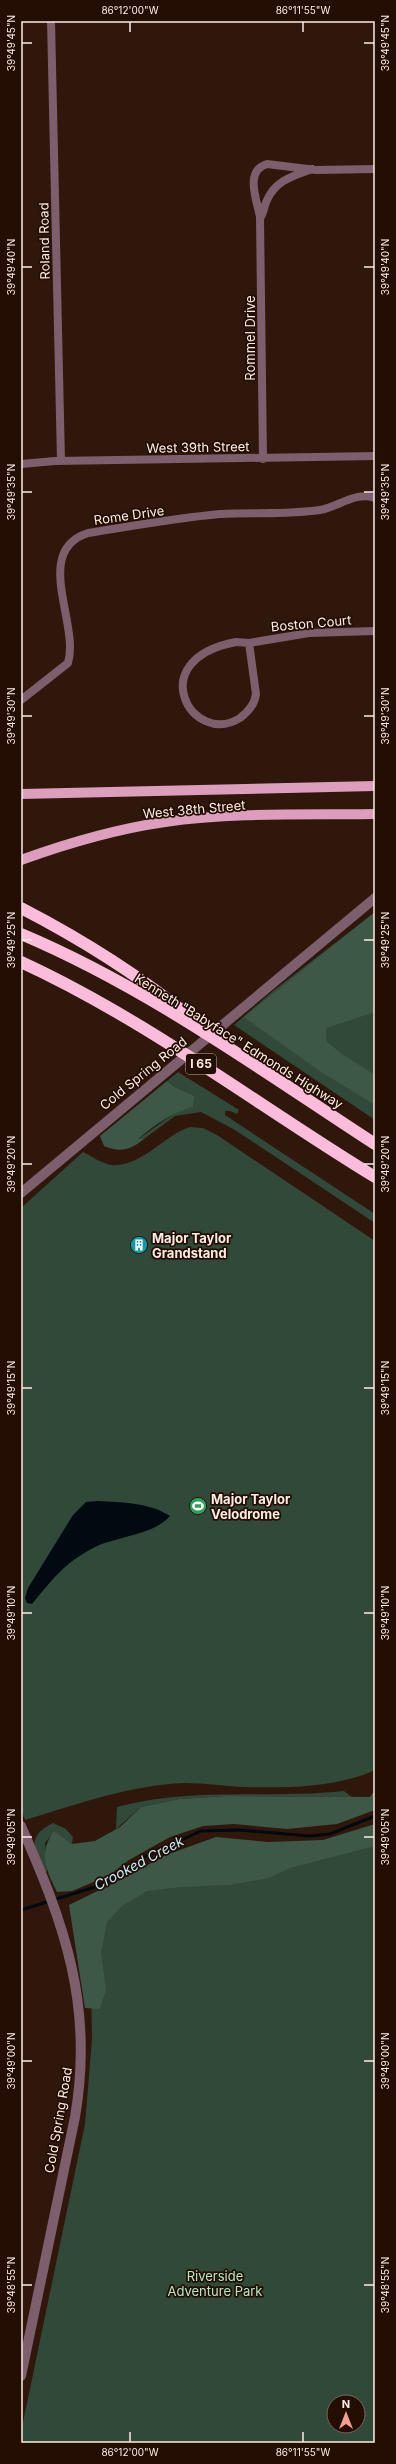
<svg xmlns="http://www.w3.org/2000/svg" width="396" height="2464" font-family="Inter,sans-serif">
<rect width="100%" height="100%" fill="#2f170c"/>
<!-- green -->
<path fill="#304939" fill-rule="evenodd" d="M375,912v208l-141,-95 39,-34z
M178,1072l61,38 -2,4 -7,-3h-5v4l150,99v9l-140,-93 -34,-18 -26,4 -31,23 -7,1 42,-30 14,-3 2,-11 -20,-9 -8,-6z
M190,1127l13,1 14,7 158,106v529c-39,18 -89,18 -132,17 -19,-1 -38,-4 -58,-4 -55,2 -107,21 -160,37l-4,-11v-601l62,-56c8,4 20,12 28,13 30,3 53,-30 79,-38z
M344,1791l8,6 -125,-1 -48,3 -38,8 -25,22 1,-22c74,-20 152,-8 227,-16z
M53,1823l13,6 7,8 -1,7 -18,-12 -9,11 2,29 -3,-1c-11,-23 -17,-35 9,-48z
M375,1836v607h-354v-11l64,-308 7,-85 -1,-53 -9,-48 79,-65zM334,2402h24v24h-24z"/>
<!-- forest -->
<path fill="#3e5848" d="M375,912v100l-49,16v13l16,13 33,21v30l-54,-33 -77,-55z
M167,1081l8,6 20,9 -2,11c-21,5 -38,18 -55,32h6c-14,11 -23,14 -40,7l-4,-10z
M375,1790v20l-38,14 -50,5 -53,-5 -31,2 -33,11 -41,23 -21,16 -36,15 -15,1c-11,-22 -19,-39 -3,-61l18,13 23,-3 25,-14 21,-20 38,-8 48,-3 143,1z
M375,1824v22l-85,22 -21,10 -40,7 -48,2 -34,4 -25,15 -15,16 -6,30 5,38 -6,19 -15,-1 -16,-103 53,-26 44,-24 50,-18 52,5 55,-2z"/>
<!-- water -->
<path fill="#000a10" d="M98,1501c22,1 53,2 72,15 -18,20 -54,20 -77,32 -30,16 -40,31 -61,56l-5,-1 -2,-5 3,-10 45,-73 13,-13z"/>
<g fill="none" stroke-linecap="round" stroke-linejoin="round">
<!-- stream -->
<path stroke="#000a10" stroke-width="3" d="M21,1910l74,-23 25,-12 24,-18 57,-26 38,-1 70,6 21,-2 45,-18"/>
<!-- minor -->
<path stroke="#7c5e6c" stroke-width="8" d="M51,21l10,440
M260,217c-3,-17 -16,-46 7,-53l49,6 59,-1
M263,459l-3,-241c4,-5 4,-12 7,-18 9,-20 26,-24 45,-31
M21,464l34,-3 320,-5
M236,642l13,1 7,51c-1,10 -8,18 -16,24 -47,30 -99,-58 -4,-76z
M249,643l60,-10 66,-2
M21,700l47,-37c12,-39 -36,-112 20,-130 44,-7 88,-15 132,-19 33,-2 66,1 100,-4 18,-3 36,-19 55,-12"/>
<!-- tertiary -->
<path stroke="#7c5e6c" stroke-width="10" d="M21,1193l354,-295
M21,1826c44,99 73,181 54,291l-54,259"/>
<!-- primary -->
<path stroke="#dd9dbc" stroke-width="10" d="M21,794l354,-8
M21,860c47,-17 95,-31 144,-38 69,-10 141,-7 210,-8"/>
<!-- motorway -->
<path stroke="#fabcda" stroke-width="12" d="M21,908c62,32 119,68 173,112
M21,934c126,53 240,136 354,210
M21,962c126,58 236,143 354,215"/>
</g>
<!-- ticks -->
<path fill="none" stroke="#fdece4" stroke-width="1.5" d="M130,22v10M303,22v10M22,43h10M364,43h10M22,267h10M364,267h10M22,492h10M364,492h10M22,716h10M364,716h10M22,940h10M364,940h10M22,1164h10M364,1164h10M22,1388h10M364,1388h10M22,1613h10M364,1613h10M22,1837h10M364,1837h10M22,2061h10M364,2061h10M22,2285h10M364,2285h10M130,2432v10M303,2432v10"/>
<!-- icons -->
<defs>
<symbol id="building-disc" viewBox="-11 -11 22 22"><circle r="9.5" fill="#0f9aa8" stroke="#240e04"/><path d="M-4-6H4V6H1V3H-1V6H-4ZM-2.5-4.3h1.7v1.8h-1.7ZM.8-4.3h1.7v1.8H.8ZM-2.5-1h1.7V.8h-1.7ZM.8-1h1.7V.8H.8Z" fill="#fff"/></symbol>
<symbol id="stadium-disc" viewBox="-11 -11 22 22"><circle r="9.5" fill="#2e9e5b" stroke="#240e04"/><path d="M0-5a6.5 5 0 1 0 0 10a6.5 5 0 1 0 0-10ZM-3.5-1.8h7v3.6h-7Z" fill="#fff"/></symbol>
</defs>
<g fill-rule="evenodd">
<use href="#building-disc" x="129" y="1235" width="20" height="20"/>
<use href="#stadium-disc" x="188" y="1496" width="20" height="20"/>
</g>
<g text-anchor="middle" stroke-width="3.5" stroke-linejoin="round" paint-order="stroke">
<!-- shield labels -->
<rect fill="#240e04" stroke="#bca9a1" stroke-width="1" x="186" y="1054" width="30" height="20" rx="3"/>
<g font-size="12" font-weight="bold" fill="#fdece4">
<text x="201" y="1068">I 65</text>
</g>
<!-- street labels -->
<g font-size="13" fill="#fdece4" stroke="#240e04">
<text transform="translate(44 241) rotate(-91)" y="5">Roland Road</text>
<text transform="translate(250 338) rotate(-90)" y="5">Rommel Drive</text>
<text transform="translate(198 447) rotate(-1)" y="5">West 39th Street</text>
<text transform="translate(129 515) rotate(-8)" y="5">Rome Drive</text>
<text transform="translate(311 623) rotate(-5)" y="5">Boston Court</text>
<text transform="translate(194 809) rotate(-5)" y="5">West 38th Street</text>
<text transform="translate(239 1041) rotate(32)" y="5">Kenneth "Babyface" Edmonds Highway</text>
<text transform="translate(143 1073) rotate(-39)" y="5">Cold Spring Road</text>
<text transform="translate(58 2120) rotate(-80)" y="5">Cold Spring Road</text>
</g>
<!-- poi labels -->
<g font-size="13" font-weight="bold" fill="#fdece4" stroke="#240e04" text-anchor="start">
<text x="152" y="1243">Major Taylor<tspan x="152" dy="15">Grandstand</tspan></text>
<text x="211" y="1504">Major Taylor<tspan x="211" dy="15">Velodrome</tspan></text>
</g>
<!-- park labels -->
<g font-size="13" fill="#b4e8c7" stroke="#240e04">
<text x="215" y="2281">Riverside<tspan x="215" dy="15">Adventure Park</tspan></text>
</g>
<!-- water labels -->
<g font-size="14" font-style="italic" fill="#bbeefe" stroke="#240e04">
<text transform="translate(139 1863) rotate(-28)" y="5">Crooked Creek</text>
</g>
</g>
<!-- border -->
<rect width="396" height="2464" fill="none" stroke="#240e04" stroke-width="44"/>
<!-- north arrow -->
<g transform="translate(346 2414)"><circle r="19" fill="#240e04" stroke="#7b675e"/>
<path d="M0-3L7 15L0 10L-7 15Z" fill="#f59d8f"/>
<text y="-6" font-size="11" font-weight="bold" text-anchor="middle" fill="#fdece4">N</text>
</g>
<rect x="22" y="22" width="352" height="2420" fill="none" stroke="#fdece4" stroke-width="1.5"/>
<g font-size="10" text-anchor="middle" fill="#fdece4">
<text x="130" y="14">86°12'00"W</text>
<text x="303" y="14">86°11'55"W</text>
<text transform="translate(11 43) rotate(-90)" y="4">39°49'45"N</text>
<text transform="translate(385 43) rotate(-90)" y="4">39°49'45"N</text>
<text transform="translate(11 267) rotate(-90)" y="4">39°49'40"N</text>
<text transform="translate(385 267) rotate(-90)" y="4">39°49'40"N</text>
<text transform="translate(11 492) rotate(-90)" y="4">39°49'35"N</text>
<text transform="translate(385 492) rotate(-90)" y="4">39°49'35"N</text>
<text transform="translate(11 716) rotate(-90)" y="4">39°49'30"N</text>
<text transform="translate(385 716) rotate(-90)" y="4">39°49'30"N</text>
<text transform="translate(11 940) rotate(-90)" y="4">39°49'25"N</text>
<text transform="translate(385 940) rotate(-90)" y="4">39°49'25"N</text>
<text transform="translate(11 1164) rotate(-90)" y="4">39°49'20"N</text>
<text transform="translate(385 1164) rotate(-90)" y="4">39°49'20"N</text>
<text transform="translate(11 1388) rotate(-90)" y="4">39°49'15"N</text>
<text transform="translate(385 1388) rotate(-90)" y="4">39°49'15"N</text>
<text transform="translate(11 1613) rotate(-90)" y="4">39°49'10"N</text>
<text transform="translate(385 1613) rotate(-90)" y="4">39°49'10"N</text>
<text transform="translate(11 1837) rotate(-90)" y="4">39°49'05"N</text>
<text transform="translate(385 1837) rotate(-90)" y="4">39°49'05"N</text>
<text transform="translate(11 2061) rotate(-90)" y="4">39°49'00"N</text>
<text transform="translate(385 2061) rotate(-90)" y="4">39°49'00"N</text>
<text transform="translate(11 2285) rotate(-90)" y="4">39°48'55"N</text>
<text transform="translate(385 2285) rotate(-90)" y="4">39°48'55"N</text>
<text x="130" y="2456">86°12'00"W</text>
<text x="303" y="2456">86°11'55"W</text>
</g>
</svg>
